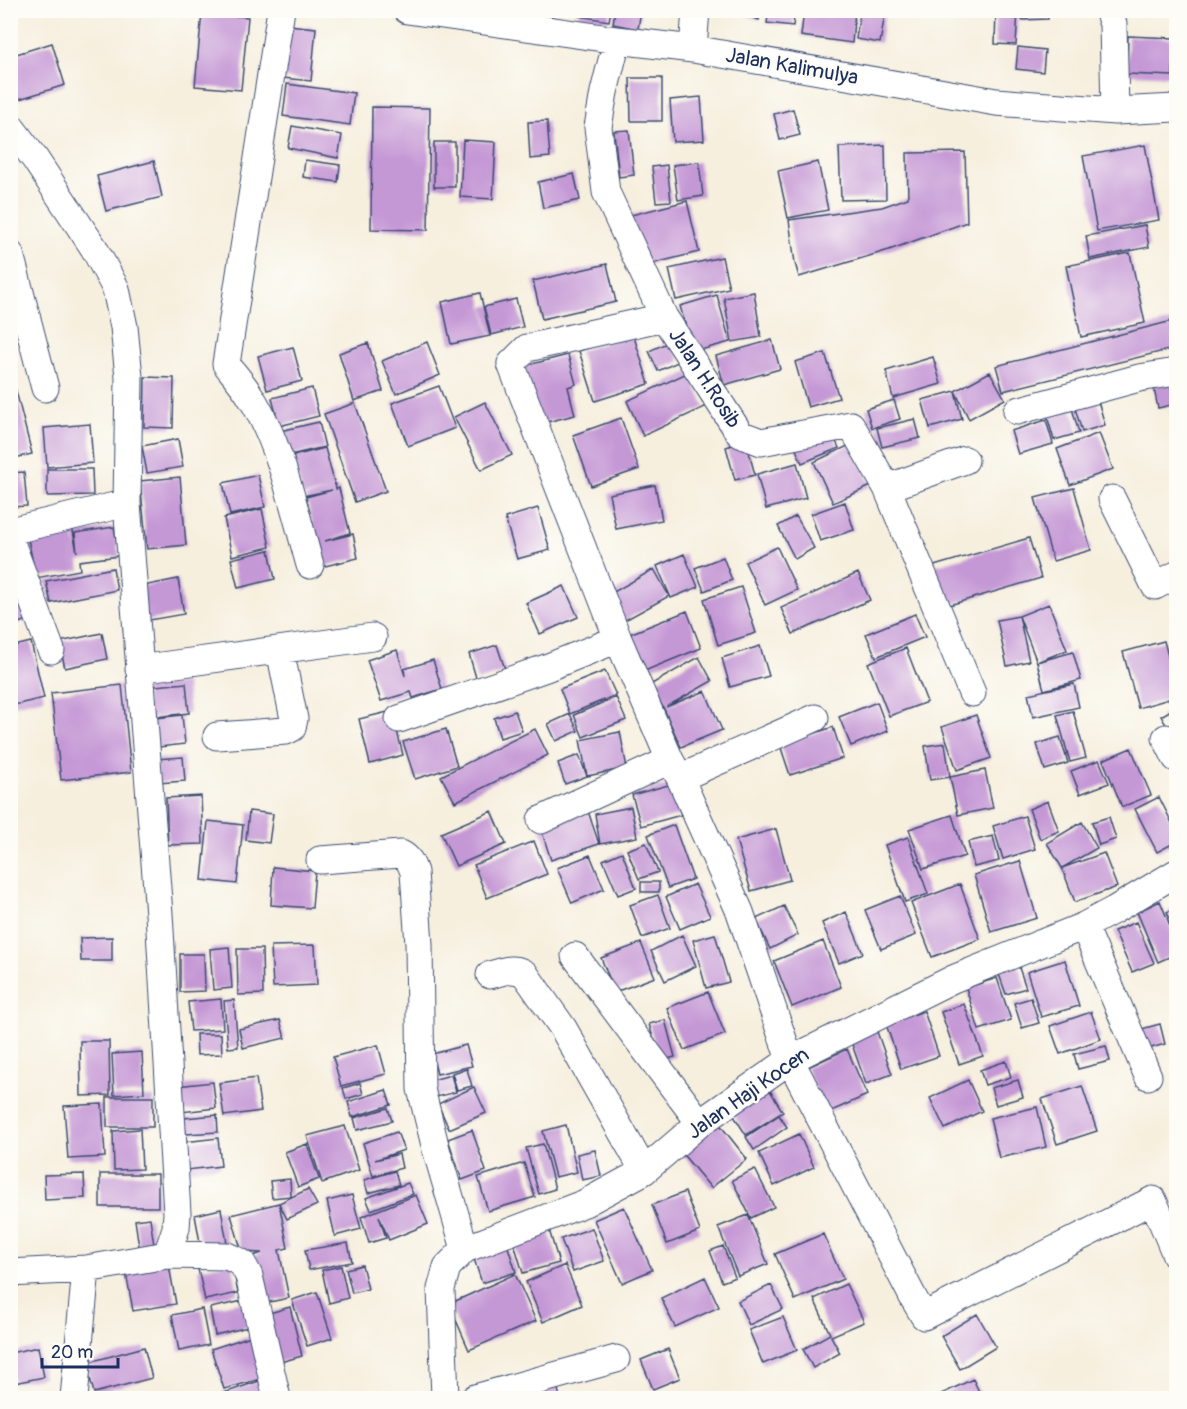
<svg xmlns="http://www.w3.org/2000/svg" width="1187" height="1409" font-family="Pangolin,sans-serif">
<rect width="100%" height="100%" fill="#fdfcf7"/>
<filter id="ink" filterUnits="userSpaceOnUse"><feTurbulence type="fractalNoise" baseFrequency=".0167" numOctaves="2"/><feDisplacementMap in="SourceGraphic" scale="12" xChannelSelector="R" yChannelSelector="G"/><feConvolveMatrix kernelMatrix="1 2 1 2 8 2 1 2 1" color-interpolation-filters="sRGB"/></filter>
<filter id="wash" filterUnits="userSpaceOnUse"><feTurbulence type="fractalNoise" baseFrequency=".008" numOctaves="4" result="noise"/><feDisplacementMap in="SourceGraphic" scale="24" xChannelSelector="R" yChannelSelector="G"/><feGaussianBlur stdDeviation="1.35" result="paint"/><feColorMatrix in="noise" values="0 0 0 0 0 0 0 0 0 0 0 0 0 0 0 0 0 1.4 0 .05"/><feComposite in="paint" operator="in"/></filter>
<g filter="url(#wash)">
<rect width="100%" height="100%" fill="#f6efde"/>
<g id="blocks">
<!-- building -->
<path fill="#c497d5" d="M579,10h32l-2,11 -31,-5z
M615,10h26l-3,19 -25,-5z
M732,10h30l-3,10z
M769,10h26l-2,16 -26,-3z
M804,10h51l-3,33 -51,-7z
M860,10l25,4 -5,29 -24,-4z
M996,10h22l-2,35 -21,-1z
M1022,10h25l1,9 -26,1z
M202,13l46,4 -7,73 -46,-4z
M288,25l28,3 -5,53 -28,-3z
M1128,36l46,2 -1,38 -46,-2z
M52,43l13,42 -49,15 -6,-17v-27z
M1018,47l27,3 -2,22 -27,-3z
M630,78h32v43h-31z
M287,84l67,9 -4,32 -67,-9z
M701,97l3,43 -31,2 -3,-42z
M372,107l58,1 -2,122 -57,-1z
M793,109l7,26 -20,5 -6,-26z
M547,121l3,36 -20,2 -2,-37z
M292,126l50,9 -4,23 -50,-10z
M629,130l5,45 -15,2 -5,-46z
M463,140l33,2 -3,57 -33,-2z
M434,142h21v45h-21z
M885,145l1,54 -45,1 -2,-53z
M1145,145l14,75 -62,11 -14,-75z
M965,152l2,70 -78,28 -90,27 -4,-14 -6,-43 93,-13 26,-9 -1,-45z
M305,160l35,5 -2,17 -35,-5z
M154,161l8,36 -56,14 -9,-35z
M699,162l4,34 -25,4 -5,-35z
M818,162l10,48 -40,8 -10,-47z
M667,165l4,36 -15,1 -4,-35z
M574,174l6,26 -37,8 -5,-26z
M687,201l12,51 -56,14 -12,-51z
M1145,225l4,22 -59,12 -4,-23z
M1130,253l15,70 -64,14 -15,-71z
M722,257l7,31 -53,12 -7,-31z
M607,264l9,38 -74,17 -9,-38z
M754,292l7,45 -29,5 -8,-44z
M480,293l10,43 -39,8 -9,-42z
M717,295l13,47 -37,10 -13,-46z
M516,299l7,28 -32,8 -7,-28z
M1176,320v28l-173,43 -7,-25z
M633,334l16,50 -54,17 -16,-50z
M772,340l8,29 -56,16 -8,-29z
M671,341l9,20 -22,10 -9,-20z
M427,342l13,33 -44,19 -14,-33z
M368,343l15,48 -29,10 -15,-48z
M293,347l9,34 -35,9 -9,-34z
M825,353l14,45 -31,9 -13,-45z
M568,355l8,29 -8,3 7,28 -36,9 -15,-58z
M933,357l8,27 -48,14 -7,-27z
M689,372l16,35 -62,29 -16,-35z
M990,372l15,27 -36,20 -14,-28 7,28 -32,9 -8,-28 33,-9z
M1176,374v30l-18,4 -6,-29z
M145,377l29,1 -1,50 -29,-1z
M10,379h3l19,75 -22,5z
M439,386l16,42 -47,18 -16,-43z
M312,388l7,28 -40,10 -7,-28z
M1096,394l9,31 -23,7 -9,-31z
M894,400l6,19 -28,9 -6,-19z
M1070,401l9,32 -25,7 -9,-31z
M485,402l27,53 -31,15 -27,-53z
M355,403l31,88 -31,11 -31,-88z
M621,418l18,51 -48,17 -18,-51z
M915,419l5,19 -38,9 -5,-19z
M1046,420l7,24 -35,10 -7,-23z
M319,422l6,25 -39,9 -6,-25z
M90,424l3,39 -46,4 -3,-39z
M831,430l8,18 -37,15 -8,-18z
M1099,433l14,36 -43,16 -13,-36z
M178,439l5,28 -36,6 -5,-27z
M746,441l9,34 -20,5 -9,-33z
M852,444l19,42 -38,17 -19,-41z
M325,448l11,41 3,-1 11,45 -25,8 28,-7 5,24 -41,10v-26l-11,-45 26,-7 -29,6 -10,-40z
M797,463l9,35 -40,11 -9,-35z
M47,469h45l1,26 -46,1z
M24,472l3,34 -17,1v-34z
M258,475l7,32 -35,8 -7,-32z
M180,477l6,68 -39,4 -7,-68z
M655,485l7,35 -46,9 -7,-35z
M1074,488l17,62 -38,11 -18,-63z
M845,502l9,28 -34,11 -9,-27z
M538,508l12,42 -33,9 -12,-41z
M262,509l8,38 -38,9 -8,-38z
M796,516l18,32 -19,11 -17,-33z
M72,526l5,26 -2,-19 39,-6 5,29 -40,5 1,9 -44,8 -9,-44z
M1029,538l12,40 -95,28 -12,-40z
M777,547l20,43 -32,15 -20,-43z
M269,550l6,29 -37,9 -7,-29z
M684,554l14,33 -27,11 -14,-32z
M723,557l9,23 -28,11 -9,-23z
M10,564l23,54 -23,8z
M113,568l4,22 -66,13 -5,-22z
M654,569l15,27 -51,28 -15,-26z
M858,573l12,27 -77,34 -12,-26z
M178,579l6,35 -40,7 -6,-34z
M564,586l14,31 -38,17 -14,-31z
M741,587l15,46 -38,12 -14,-46z
M1049,604l18,46 -30,12 -18,-46 10,45 -22,5 -10,-46 22,-4z
M687,611l14,37 -59,24 -15,-37z
M915,614l10,23 -49,20 -10,-23z
M102,633l5,26 -42,9 -6,-26z
M1164,641l12,45v11l-38,11 -15,-56z
M31,642l13,56 -34,8v-59z
M497,645l9,27 -29,9 -8,-27z
M760,646l9,30 -39,11 -8,-29z
M906,648l21,54 -38,14 -21,-53z
M397,650l8,26 -1,-7 29,-9 9,29 -29,9 -2,-6 -30,9 -14,-41z
M1073,652l8,28 -37,10 -7,-28z
M699,657l13,24 -46,26 39,-16 17,39 -41,17 -17,-38 -14,-24z
M605,671l11,24 -46,19 8,17 -22,10 -8,-17 22,-10 -10,-25z
M186,683l3,30 -41,5 -3,-31z
M1074,684l5,23 -46,10 -5,-23z
M122,685l9,87 -70,8 -10,-87z
M616,697l10,23 -43,17 -9,-22z
M877,702l11,29 -37,15 -12,-29z
M1176,707v35l-15,-26z
M392,711l11,44 -33,9 -11,-45z
M515,711l7,20 -22,7 -6,-20z
M1073,711l13,47 -16,4 -13,-47z
M182,715l3,29 -35,4 -3,-29z
M976,715l15,43 -34,12 -15,-43z
M833,727l10,31 -53,17 -10,-30z
M446,729l11,37 -42,13 -12,-37z
M535,729l13,26 -93,47 -14,-26z
M620,732l7,36 -40,8 -7,-36z
M1060,737l8,26 -23,7 -8,-26z
M945,743l5,34 -20,3 -5,-34z
M1131,748l20,47 -29,12 -19,-47z
M579,755l8,21 -22,8 -7,-21z
M183,757l2,24 -27,2 -2,-24z
M1099,760l10,23 -29,11 -9,-23z
M985,770l8,38 -35,7 -8,-38z
M672,784l9,31 -40,11 -9,-31z
M201,796l2,48 -35,1 -2,-47z
M1159,797l17,34v11l-19,10 -22,-43z
M1048,801l11,30 -19,8 -11,-30z
M631,807l6,30 -37,7 -5,-30z
M249,811l24,3 -4,29 -23,-3z
M492,811l14,33 -50,22 -15,-33z
M588,811l11,33 -48,16 -11,-34z
M952,815l13,41 -42,13 -14,-40z
M1025,816l10,33 -32,10 -10,-33z
M1109,817l7,22 -17,6 -7,-23z
M208,821l35,4 -6,59 -35,-4z
M1082,822l15,26 -35,20 -15,-25z
M674,825l19,54 -25,9 -20,-53z
M776,829l14,51 -39,11 -15,-51z
M993,836l6,25 -25,6 -6,-25z
M908,837l20,57 -23,8 -20,-57z
M534,841l13,33 -60,24 -13,-33z
M646,843l12,29 -19,7 -12,-29z
M622,852l14,36 -18,7 -15,-35z
M1104,853l13,34 -42,15 -13,-34z
M590,855l14,34 -32,14 -15,-35z
M1020,861l17,57 -46,14 -17,-57z
M273,867l42,4 -3,37 -41,-3z
M641,882h18v10h-18z
M695,884l15,32 -30,13 -14,-32z
M960,884l20,55 -48,18 -21,-54z
M658,895l12,33 -28,10 -12,-33z
M900,896l16,39 -35,14 -16,-39z
M1160,901l16,39v14l-18,8 -21,-50z
M784,906l14,29 -28,14 -14,-30z
M1176,908v28l-9,-24z
M846,912l17,41 -24,10 -17,-40z
M1136,922l18,41 -22,9 -18,-41z
M715,934l14,48 -23,6 -13,-48z
M682,935l14,31 -31,15 -14,-30z
M112,937v24h-31l-1,-23z
M823,941l18,46 -49,20 -18,-46z
M641,943l14,34 -40,15 -14,-34z
M315,945l2,40 -44,2 -2,-41z
M229,947l3,41 -19,2 -3,-41z
M237,949h25l1,45 -25,1z
M180,954h24l1,37 -25,1z
M1015,956l11,32 -20,6 -11,-31z
M1065,960l14,46 -38,11 -14,-45z
M997,978l14,42 -32,10 -13,-42z
M708,992l17,42 -41,16 -17,-42z
M1031,998l8,25 -17,5 -8,-25z
M221,999l2,30 -32,2 -3,-29z
M234,1000l4,47 -10,1 -4,-47z
M964,1004l19,52 -24,8 -18,-52z
M924,1011l15,45 -38,13 -15,-45z
M1091,1012l10,27 -41,15 -10,-28z
M280,1020l5,18 -42,10 -4,-19z
M665,1020l10,37 -15,4 -11,-37z
M1160,1024l5,20 -21,6 -6,-20z
M875,1026l17,48 -26,10 -17,-48z
M196,1034h25l1,20 -25,1z
M80,1041h29l1,54 -29,1z
M378,1045l8,29 -45,12 -8,-29z
M466,1045l6,21 -35,8 -5,-20z
M1106,1046l4,15 -32,8 -4,-15z
M847,1049l20,46 -40,18 -21,-45z
M142,1052l2,41 -30,2 -2,-41z
M1006,1061l5,16 -26,8 -5,-15z
M467,1069l5,17 -15,4 -5,-17z
M451,1075l5,17 -20,5 -4,-17z
M256,1078l5,33 -37,5 -5,-33z
M968,1080l14,31 -37,18 -15,-31z
M1018,1080l5,17 -27,8 -5,-17z
M213,1082l3,26 -35,4 -4,-26z
M765,1082l18,30 -37,23 -19,-30z
M360,1083l3,11 -17,5 -3,-11z
M1082,1086l15,45 -40,13 -15,-45z
M474,1087l12,26 -37,16 -11,-25z
M386,1090l5,15 -39,12 -4,-15z
M107,1097h46v30h-46z
M102,1104l3,53 -37,2 -4,-53z
M1037,1107l9,40 -47,11 -9,-40z
M388,1108l4,13 -35,9 -3,-12z
M217,1115l1,17 -32,2 -2,-16z
M779,1115l8,12 -33,23 -8,-13z
M717,1121l30,38 -36,29 -31,-37z
M566,1125l11,47 -22,5 -12,-46z
M345,1126l14,44 -37,13 -15,-47z
M140,1129l2,40 -28,1 -1,-39z
M472,1130l14,41 -24,9 -14,-41z
M397,1132l7,18 -29,10 24,-6 3,14 -29,8 -10,-33z
M799,1134l15,33 -40,19 -15,-33z
M218,1138l3,28 -34,4 -3,-28z
M307,1144l12,35 -21,8 -13,-35z
M543,1144l12,45 -16,5 -13,-46z
M595,1150l6,26 -19,4 -5,-26z
M524,1163l11,34 -47,14 -10,-34z
M755,1169l19,38 -23,11 -19,-38z
M395,1171l4,14 -31,8 -4,-13z
M84,1174l1,24 -40,2 -1,-25z
M100,1174h58v33h-58z
M290,1179l1,17 -19,2 -2,-17z
M408,1183l5,11 -42,16 -5,-12z
M308,1189l9,16 -30,14 -8,-16z
M685,1192l15,39 -33,13 -15,-39z
M352,1195l9,34 -26,7 -8,-35z
M416,1195l12,29 -39,16 -10,-24 7,22 -17,5 -8,-26z
M279,1203l9,45 -9,2 10,48 -29,6 -10,-47 12,-4 -20,-1 -11,-37z
M624,1207l28,63 -30,13 -28,-63z
M221,1209l6,34 -26,5 -6,-33z
M748,1215l20,49 -30,12 -20,-49z
M150,1218l4,27 -15,2 -4,-27z
M547,1223l12,40 -36,10 -12,-40z
M592,1228l12,33 -31,11 -12,-33z
M823,1234l20,45 -48,21 -20,-46z
M348,1243l4,19 -43,8 -4,-20z
M507,1244l9,28 -34,11 -9,-27z
M723,1246l12,31 -13,5 -12,-31z
M168,1260l8,44 -43,7 -8,-44z
M232,1262l6,31 -33,7 -7,-31z
M362,1265l6,24 -16,4 -6,-24z
M565,1265l17,40 -39,17 -17,-40z
M341,1266l7,32 -19,5 -7,-33z
M515,1274l21,47 -67,29 -20,-46z
M705,1277l14,30 -44,20 -14,-29z
M846,1284l18,38 -33,14 9,17 -27,15 -10,-19 27,-15 -16,-35z
M771,1285l12,24 -34,16 -11,-24z
M317,1292l15,46 -25,8 -15,-46z
M243,1301l5,26 -33,8 -5,-27z
M290,1307l12,49 -25,7 -14,-48z
M202,1309l7,36 -30,6 -7,-36z
M977,1314l19,33 -36,22 -19,-33z
M783,1317l14,33 -34,14 -14,-34z
M251,1336l13,42 -40,11 -13,-40z
M38,1347l6,30 -30,6 -4,-16v-14z
M144,1347l8,31 -58,15 -8,-30z
M668,1349l12,29 -27,11 -12,-29z
M973,1379l9,19h-49z
M262,1380l7,18h-56l-1,-1z
M556,1380l4,18h-27l-2,-12z"/>
</g>
</g>
<g filter="url(#ink)">
<use href="#blocks" fill-opacity="0" stroke="#3c4c71" stroke-width="1.5"/>
<g fill="none" stroke-linecap="round" stroke-linejoin="round">
<defs>
<path id="minor" d="M281,10l-55,354c8,10 16,19 23,30 30,45 46,118 61,171
M407,10l210,30 76,9 303,53 119,9 61,-3
M1108,10l5,14 2,87
M617,40l-13,52 -6,35 8,65 58,125 76,117 21,8 90,-17 36,63 85,205
M693,49l3,-39
M10,126l25,33 59,89 22,41 8,38 5,50 -2,126 32,411 18,299 -1,15 -9,27 -81,14 -76,4
M10,254l35,134
M664,317l-137,31 -16,16 107,275 52,121 10,18 60,134 50,148 124,239 10,17 229,-116 23,55
M1017,411l122,-33 37,-6
M887,488l78,-28
M1112,499l43,87 21,-11
M10,531l117,-28
M10,540l41,110
M139,669l234,-32
M399,719l147,-51 72,-29
M217,736l69,-5 6,-3 2,-9 -14,-69
M1166,738l10,20
M680,778l135,-60
M541,820l129,-60
M320,860l81,-6c8,4 10,10 13,18l5,72 2,145 15,60 29,100
M1084,926l64,150
M575,956l125,167
M490,975c12,-3 23,-9 35,-1l38,54 81,143
M167,1255l60,1 15,7 7,13 28,122
M74,1398l12,-129
M445,1398l-4,-109 6,-22 18,-18 120,-46 59,-32 56,-48 90,-63 163,-81 131,-53 30,-16 62,-37
M475,1398l141,-39"/>
</defs>
<!-- minor casing -->
<use href="#minor" stroke="#3c4c71" stroke-width="29"/>
<!-- minor -->
<use href="#minor" stroke="#fff" stroke-width="27"/>
</g>
</g>
<g text-anchor="middle" stroke-width="5" stroke-linejoin="round" paint-order="stroke">
<!-- street labels -->
<g font-size="21" fill="#1b2f5e" stroke="#fdfcf7">
<text transform="translate(792 66) rotate(10)" y="7">Jalan Kalimulya</text>
<text transform="translate(705 378) rotate(57)" y="7">Jalan H.Rosib</text>
<text transform="translate(748 1093) rotate(-35)" y="7">Jalan Haji Kocen</text>
</g>
</g>
<!-- margin -->
<rect width="1187" height="1409" fill="none" stroke="#fdfcf7" stroke-width="36"/>
<!-- scale -->
<path d="M42 1358v9h76v-9" fill="none" stroke="#1b2f5e" stroke-width="3"/>
<text x="51" y="1358" font-size="18" fill="#1b2f5e" stroke="#fdfcf7" stroke-width="4.5" paint-order="stroke">20 m</text>
</svg>
